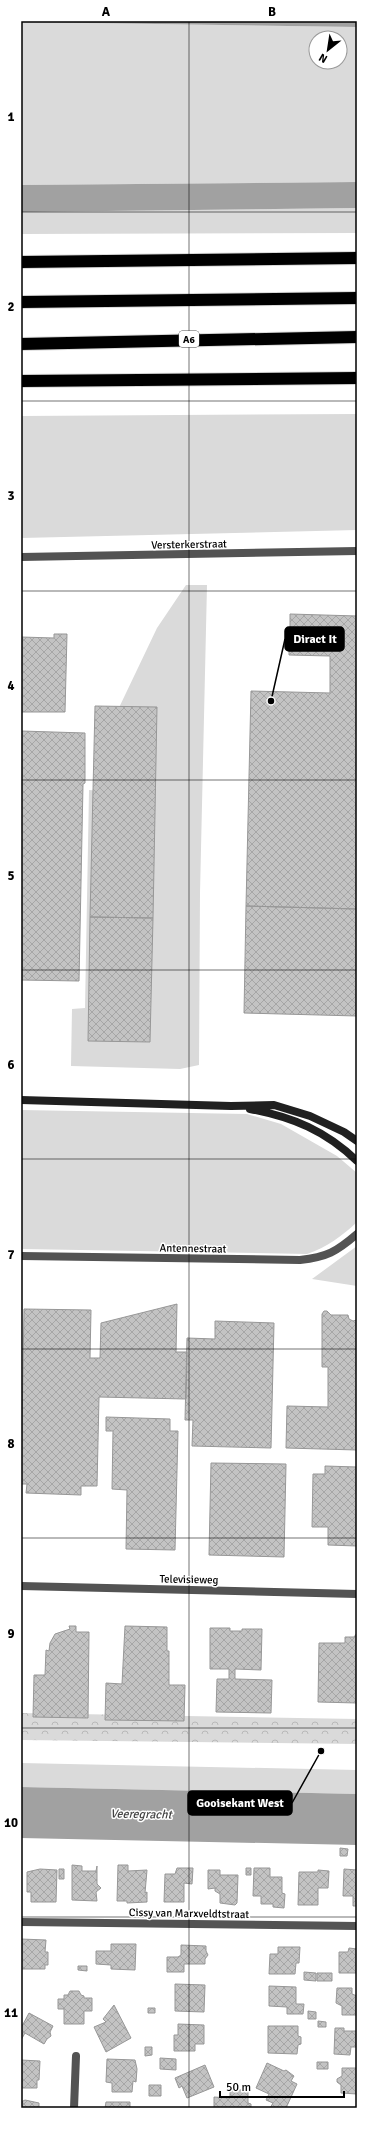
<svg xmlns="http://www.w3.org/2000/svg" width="378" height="2129" font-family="Signika,sans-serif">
<defs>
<pattern id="forest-crowns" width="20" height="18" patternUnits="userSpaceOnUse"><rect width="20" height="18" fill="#dadada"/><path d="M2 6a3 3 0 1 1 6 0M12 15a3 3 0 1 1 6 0" fill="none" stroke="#b9b9b9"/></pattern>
<pattern id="building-cross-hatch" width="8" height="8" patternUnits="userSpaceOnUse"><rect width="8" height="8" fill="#c3c3c3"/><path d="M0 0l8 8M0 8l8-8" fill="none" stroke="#a6a6a6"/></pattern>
</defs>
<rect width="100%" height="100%" fill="#fff"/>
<!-- green -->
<path fill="#dadada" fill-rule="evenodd" d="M21,22l336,5v155l-336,3zM316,38h24v24h-24z
M357,208v25l-336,1v-22z
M357,414v116l-336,8v-122z
M186,585h21l-7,308 -1,172 -19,4 -109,-3 1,-57 13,-1 4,-218 38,3 -22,-56 52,-109z
M21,1110l226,4 34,10 56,32 20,17v49c-16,15 -30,25 -50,32l-286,-5z
M357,1246v40l-45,-7z
M21,1763l336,7v24l-336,-7z"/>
<!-- forest -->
<path fill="url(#forest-crowns)" d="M21,1713l336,6v25l-336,-4z"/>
<!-- water -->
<path fill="#a1a1a1" d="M21,21h336v6l-336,-5z
M357,182v26l-336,4v-27z
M21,1787l336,7v51l-336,-7z"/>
<!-- building -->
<path fill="url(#building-cross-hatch)" stroke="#979797" d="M290,614l67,2v293l-111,-3 5,-215 79,2v-37l-41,-1v-17h-3v-7h4z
M54,634h13l-2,78h-44v-75l33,1z
M95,706l62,1 -4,211 -63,-1z
M21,731l64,2v50l-2,1 -4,197 -58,-1z
M246,906l111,3v107l-113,-3z
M90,917l63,1 -3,124 -62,-1z
M177,1304l-1,48h11l-1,47 -87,-2 -2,89h-16v9l-55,-2 1,-9h-6l3,-175 67,1 -1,48h10l1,-35z
M324,1311h3l4,4h17l1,4 4,2 4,-1v130l-71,-2 1,-42 41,1v-40h-6v-53z
M215,1321l59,2 -3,125 -79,-2 1,-26h-8l2,-82 28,1z
M106,1417l64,2v12h8l-3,119 -49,-1 1,-59 -15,-1 1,-58h-7z
M211,1463l75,1 -2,93 -75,-2z
M325,1466l32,1v79l-29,-1v-18h-16l1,-53h12z
M69,1626h7v6h13l-1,86 -55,-1 1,-42h11l1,-25 3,1 1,-8 5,-9 15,-5z
M125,1626l42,1v24h2v34h16l-1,36 -79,-1 1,-37 16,1z
M210,1628h20v3h12v-2h20l-1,41 -26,-1v10l37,1 -1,33 -55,-1 1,-33h12v-10h-19z
M357,1633v70l-39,-1 1,-59h26v-6h9z
M340,1848l8,1 -1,7h-7z
M72,1865l10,1v5h14l1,-5v18l4,4 -5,4 1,9 -25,-1z
M118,1865h10v6l19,-1 -2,23 2,-1v10l-20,1v-2h-10z
M177,1868h16l-1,16 -8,-1v19h-20l1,-28h10z
M246,1868h5v7h-5z
M254,1868h16v9h12v16l3,1 -1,14 -11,-1v-3h-12v-8h-8z
M40,1869l17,1 -1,32h-25v-10h-4v-20z
M59,1869h5v10h-5z
M344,1869l13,1v36h-4v-10h-10z
M208,1870h12v5h18l-1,28 -2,2 -15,-2v-9l-5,-3v-3l-7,1z
M318,1870l11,1 -1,17h-10v17h-20l1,-33h19z
M21,1939l25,1 -1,12h3v13h-3v4h-24z
M111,1944h25l-1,26 -24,-1v-4l-15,-1v-13h15z
M181,1945l25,1v5l2,4 -3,4v5h-21v8h-17v-15h11l3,-2z
M278,1947h22l-1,16h-3l-1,11h-26l1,-20h8z
M349,1948l8,1v24h-18v-21h9z
M78,1966h9v5l-9,-1z
M304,1972l12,1v8l-12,-1z
M317,1973h15v8h-15z
M175,1984l30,1 -1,27 -29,-1z
M269,1986l27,1v17h8l-1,10h-16v-7l-18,-1z
M337,1988h15v6l5,2v19h-15v-9l-6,-3z
M70,1991h9l2,4 3,1v2h8v13h-8v13h-20v-15h-6v-10h6v-4h4z
M114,2005l17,33 -25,14 -12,-25 12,-5 -3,-3z
M148,2008h7v5h-7z
M308,2011l8,1v7h-8z
M29,2013l24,13 -3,6 1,4 -4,3 -3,5 -19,-11 -4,7v-12z
M318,2021l8,1v5h-8z
M178,2024l26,1v19h-9v7h-21v-16h4z
M268,2026h30v10l3,1v7l-3,1 -1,9 -29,-1z
M335,2028h9v3h13v16h-6l-1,8 -16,-1z
M145,2047h7v8l-7,1z
M160,2058l16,1v11l-16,-1z
M107,2059l28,1 2,9 -1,13 -3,-1 -1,11h-20v-9l-6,-1z
M21,2060l19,1 -1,19h-2v8h-16z
M317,2062h11v7h-11z
M267,2063l17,8 2,-1 8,6 -3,5 6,3 -11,24h-16l3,-5 -7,-3 3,-6 -13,-6z
M205,2065l9,22 -27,11 -5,-12 -3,2 -4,-10z
M342,2068h15v26l-16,-1v-8l-4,-3v-3l5,-3z
M149,2085h12v11h-12z
M230,2090h18v13l3,1v4h-37v-11l16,1z
M25,2100l14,3v5h-18v-6z
M106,2102h24v6h-25z"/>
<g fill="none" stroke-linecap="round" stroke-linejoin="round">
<defs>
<path id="highway" d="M21,262l336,-4
M21,302l336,-4
M21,344l336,-7
M21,381l336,-3"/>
</defs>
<!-- highway casing -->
<use href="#highway" stroke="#dbdbdb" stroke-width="14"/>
<!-- street -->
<path stroke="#535353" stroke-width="8" d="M21,557l336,-6
M21,1256l279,4c27,-3 36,-8 57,-26
M21,1586l336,8
M21,1922l336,4
M74,2108l2,-52"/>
<!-- secondary -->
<path stroke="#202020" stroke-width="8" d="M21,1100l210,6 43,-1 36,11 34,16 13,9
M250,1109c43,8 76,22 107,52"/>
<!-- highway -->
<use href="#highway" stroke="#000" stroke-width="12"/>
</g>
<!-- grid -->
<path fill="none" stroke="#000" stroke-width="1" stroke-opacity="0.55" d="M189,21v2087M21,212h336M21,401h336M21,591h336M21,780h336M21,970h336M21,1159h336M21,1349h336M21,1538h336M21,1728h336M21,1917h336"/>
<g text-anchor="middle" stroke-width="3" stroke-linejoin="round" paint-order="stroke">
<!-- shield labels -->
<rect fill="#fff" stroke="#4c4c4c" stroke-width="1" x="179" y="331" width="20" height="16" rx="3"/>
<g font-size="10" font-weight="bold" fill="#000">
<text x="189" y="343">A6</text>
</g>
<!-- street labels -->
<g font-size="11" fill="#000" stroke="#fff">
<text transform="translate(189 544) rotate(-1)" y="4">Versterkerstraat</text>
<text transform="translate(193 1248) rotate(1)" y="4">Antennestraat</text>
<text transform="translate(189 1579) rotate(1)" y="4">Televisieweg</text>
<text transform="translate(189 1913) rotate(1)" y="4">Cissy van Marxveldtstraat</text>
</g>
<!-- water labels -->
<g font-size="12" font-style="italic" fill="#424242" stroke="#fff">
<text transform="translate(141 1814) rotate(1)" y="4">Veeregracht</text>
</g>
</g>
<!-- callouts -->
<path fill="none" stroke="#000" stroke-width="1.5" d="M271 701L285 639M321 1751L292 1803"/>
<g fill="#000" stroke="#fff" stroke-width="1.5">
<circle cx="271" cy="701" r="4"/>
<circle cx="321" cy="1751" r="4"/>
</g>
<g fill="#000" stroke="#000" stroke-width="1.5">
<rect x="285" y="627" width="59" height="24" rx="4"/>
<rect x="188" y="1791" width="104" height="24" rx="4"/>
</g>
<g font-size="12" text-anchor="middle" font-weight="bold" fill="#fff">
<text x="315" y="643">Diract It</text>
<text x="240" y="1807">Gooisekant West</text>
</g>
<!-- border -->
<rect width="378" height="2129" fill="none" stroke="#ffffff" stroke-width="44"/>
<!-- north arrow -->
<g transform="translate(328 50) rotate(210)"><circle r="19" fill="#ffffff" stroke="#999999"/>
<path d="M0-3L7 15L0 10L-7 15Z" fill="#000000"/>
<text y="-6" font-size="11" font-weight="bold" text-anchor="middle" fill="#000000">N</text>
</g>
<!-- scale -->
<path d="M220 2091v6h124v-6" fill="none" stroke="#000000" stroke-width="2"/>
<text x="226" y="2091" font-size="12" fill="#000000" stroke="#ffffff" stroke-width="3" paint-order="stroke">50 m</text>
<rect x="22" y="22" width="334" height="2085" fill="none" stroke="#000" stroke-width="1.5"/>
<g font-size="13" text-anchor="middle" font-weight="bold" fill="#000">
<text x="106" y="16">A</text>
<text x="272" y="16">B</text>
<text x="11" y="121">1</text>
<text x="11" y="311">2</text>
<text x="11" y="500">3</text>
<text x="11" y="690">4</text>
<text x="11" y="880">5</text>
<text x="11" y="1069">6</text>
<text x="11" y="1259">7</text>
<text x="11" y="1448">8</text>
<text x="11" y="1638">9</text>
<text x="11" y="1827">10</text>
<text x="11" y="2017">11</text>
</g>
</svg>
